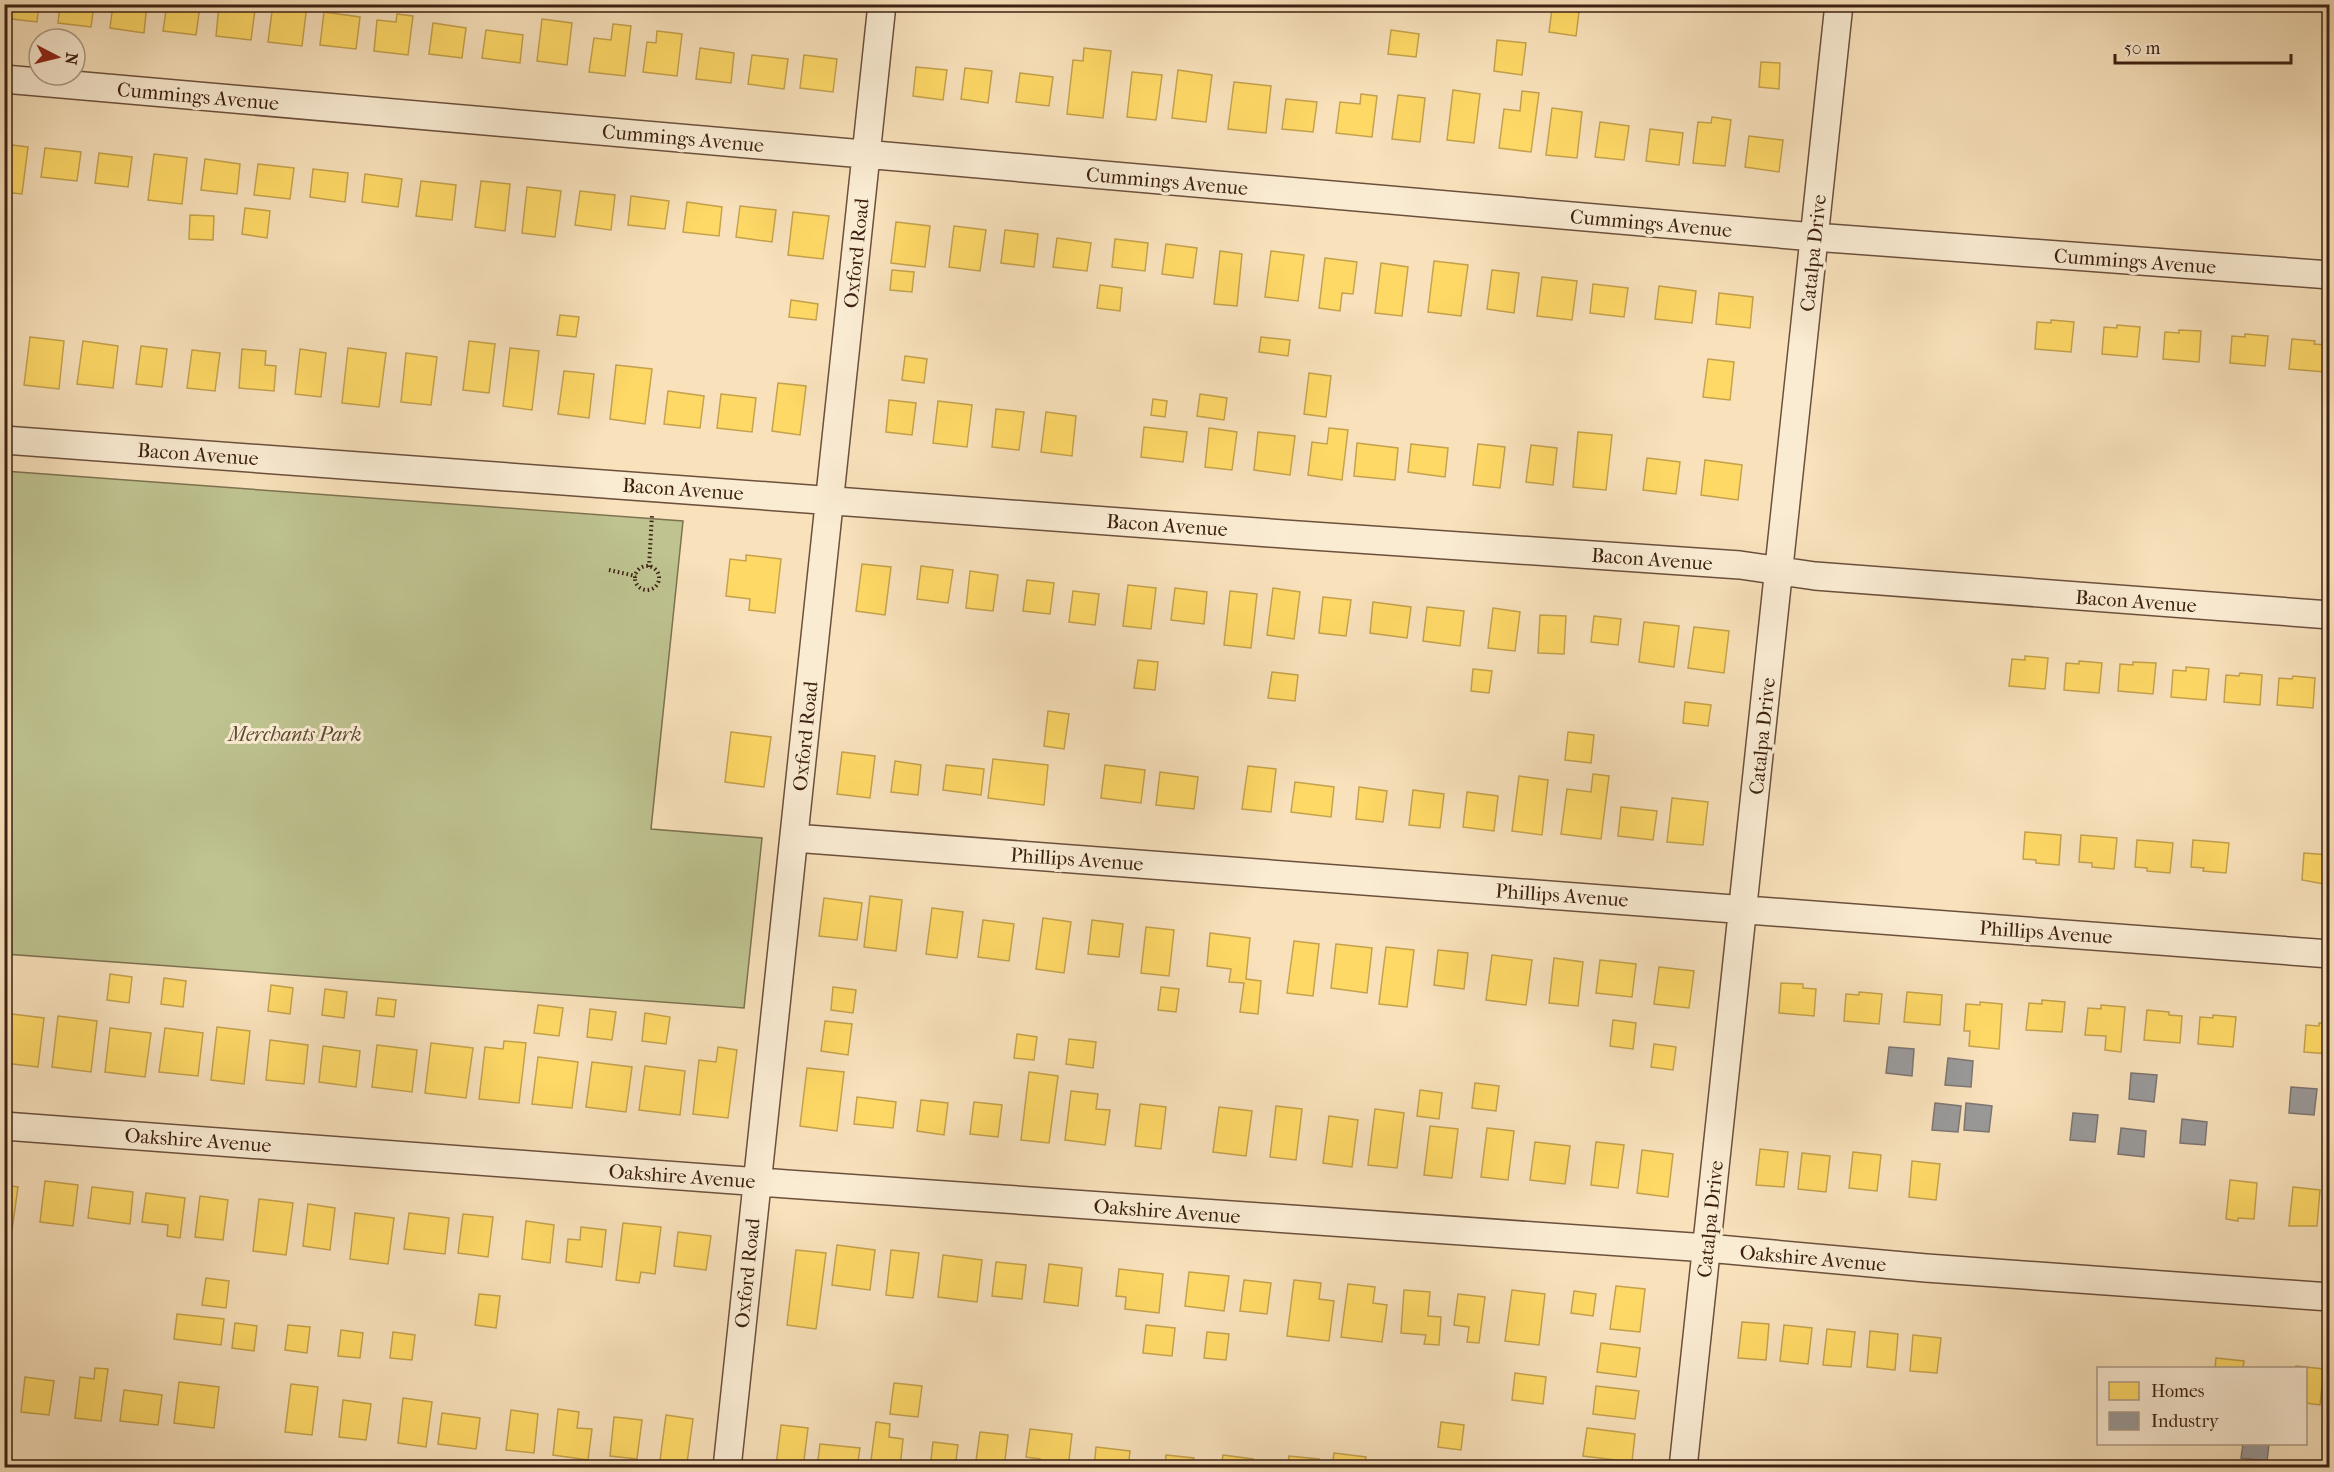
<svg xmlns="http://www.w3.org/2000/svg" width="2334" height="1472" font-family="'IM FELL French Canon',serif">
<rect width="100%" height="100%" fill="#f8e1bb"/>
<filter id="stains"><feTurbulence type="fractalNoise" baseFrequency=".00333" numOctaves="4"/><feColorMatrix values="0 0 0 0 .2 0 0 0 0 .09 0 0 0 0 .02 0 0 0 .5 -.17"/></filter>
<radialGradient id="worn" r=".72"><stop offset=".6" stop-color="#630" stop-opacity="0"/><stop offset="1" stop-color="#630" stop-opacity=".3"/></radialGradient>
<!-- green -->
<path fill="#bec390" stroke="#7e7251" stroke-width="1.5" d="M4,471l679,50 -32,308 111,9 -18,170 -739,-54z"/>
<!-- homes -->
<path fill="#ffd966" stroke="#c5a24d" stroke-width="1.5" d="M4,4h35l-2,18 -33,-4z
M60,4h34l-3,23 -33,-4z
M113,4h34l-3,29 -34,-5z
M167,4l33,2 -4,29 -33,-4z
M273,4l34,1 -5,41 -34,-4z
M219,6l36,4 -4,30 -35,-4z
M1552,9l27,3 -3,24 -27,-4z
M324,12l36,5 -4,32 -36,-4z
M397,14l16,2 -5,39 -34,-4 3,-31 19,2z
M542,19l30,4 -5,42 -30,-4z
M433,23l33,5 -4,30 -33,-4z
M613,24l18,2 -6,50 -36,-4 5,-34 17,2z
M486,30l37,5 -3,28 -38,-5z
M1391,30l28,4 -3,23 -28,-3z
M657,31l25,3 -5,42 -34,-4 4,-30 9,1z
M1497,40l29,3 -4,32 -28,-4z
M700,48l34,5 -3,30 -35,-4z
M1084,48l27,3 -8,67 -36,-4 6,-54 10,1z
M752,55l36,4 -4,30 -36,-5z
M804,55l33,4 -4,33 -33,-4z
M1761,62l19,1 -1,26 -20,-2z
M916,67l31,3 -4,30 -30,-4z
M965,68l27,3 -4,32 -27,-4z
M1178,70l34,5 -6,47 -34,-4z
M1132,72l30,3 -6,45 -29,-3z
M1020,73l33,4 -4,29 -33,-4z
M1234,82l37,4 -5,47 -38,-4z
M1453,90l27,4 -6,49 -27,-3z
M1522,91l17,2 -8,59 -32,-4 5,-39 16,2z
M1361,94l16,2 -5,41 -36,-4 4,-31 20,2z
M1398,95l27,3 -5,44 -28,-3z
M1286,99l31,3 -4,30 -31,-3z
M1552,108l30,4 -5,46 -31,-3z
M1712,117l19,3 -6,46 -32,-3 5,-41 13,1z
M1600,122l29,4 -5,34 -29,-3z
M1650,129l33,4 -4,32 -33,-4z
M1749,136l34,4 -4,32 -34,-5z
M4,144l24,3 -6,47 -18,-2z
M45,148l36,4 -4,29 -36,-4z
M99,153l33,4 -4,30 -33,-4z
M154,154l33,4 -5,46 -34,-4z
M205,159l35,5 -3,30 -36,-4z
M258,164l36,4 -4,31 -36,-4z
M313,169l35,4 -3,29 -35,-5z
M365,174l37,5 -4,28 -36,-5z
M421,181l35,4 -4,35 -36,-4z
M481,181l29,3 -5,47 -30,-4z
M527,187l34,4 -6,46 -33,-4z
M580,191l35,4 -4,35 -36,-5z
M631,196l38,5 -4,28 -37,-4z
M687,202l35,5 -3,29 -36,-4z
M740,206l36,4 -4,32 -36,-5z
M245,208l25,3 -3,27 -25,-4z
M793,212l36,4 -6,43 -35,-4z
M190,215l24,1 -1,24 -24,-1z
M896,222l34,4 -5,41 -34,-4z
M954,226l32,4 -6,41 -31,-4z
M1005,230l33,4 -4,33 -33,-4z
M1057,238l34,5 -4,28 -34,-4z
M1115,239l33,4 -3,28 -33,-4z
M1166,244l31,4 -4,30 -31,-4z
M1220,251l22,3 -5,52 -23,-2z
M1271,251l33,4 -6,46 -33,-4z
M1325,258l32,4 -4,32 -11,-1 -2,18 -21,-3z
M1434,261l34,4 -7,51 -33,-4z
M1381,263l27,4 -6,49 -27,-3z
M892,270l22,2 -2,20 -22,-2z
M1492,270l27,3 -5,40 -27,-4z
M1542,277l35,4 -5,39 -35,-4z
M1593,284l35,4 -4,29 -34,-4z
M1100,285l22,3 -2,23 -23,-3z
M1659,286l37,5 -4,32 -37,-4z
M1719,293l34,4 -3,31 -34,-4z
M791,300l27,4 -2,16 -27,-3z
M560,315l19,2 -3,20 -19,-2z
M2051,320l23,2 -3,30 -36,-3 2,-27 14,1z
M2117,325l23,2 -3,30 -35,-3 2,-27 13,1z
M2179,330l22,1 -2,31 -36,-3 2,-27 14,1z
M2245,334l23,2 -3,30 -35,-3 2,-27 13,1z
M30,337l34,4 -5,48 -35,-4z
M1261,337l29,3 -2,16 -29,-4z
M4,338l7,1 -5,42 -2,-1z
M2292,339l23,2 -1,3 13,1 -2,27 -36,-3z
M83,341l35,5 -5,42 -36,-4z
M469,341l26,3 -6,49 -26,-3z
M141,346l26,3 -5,38 -26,-3z
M348,348l38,5 -7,54 -37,-4z
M510,348l29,3 -7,59 -29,-4z
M242,349l24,2 -1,14 11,1 -2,25 -35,-3z
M300,349l26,4 -5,44 -26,-3z
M192,350l28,3 -5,38 -28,-3z
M406,353l31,4 -6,48 -30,-3z
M905,356l22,3 -3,24 -22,-3z
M1708,359l26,3 -4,38 -27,-3z
M616,365l36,4 -7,55 -35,-5z
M564,371l30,3 -5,44 -31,-4z
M1309,373l22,3 -5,41 -22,-3z
M778,383l28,3 -6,49 -28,-4z
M668,391l36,5 -4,32 -36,-4z
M721,394l35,4 -4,34 -35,-4z
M1200,394l27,4 -3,22 -27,-4z
M1153,399l14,2 -2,16 -14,-2z
M889,400l27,3 -4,32 -26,-3z
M938,401l34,4 -5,42 -34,-4z
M996,409l28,3 -5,38 -27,-3z
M1046,412l30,4 -4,40 -31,-4z
M1144,427l43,5 -4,30 -42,-5z
M1209,428l28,4 -5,38 -27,-3z
M1329,428l19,2 -6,50 -34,-5 4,-33 15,2z
M1258,432l37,4 -5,39 -36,-5z
M1578,432l34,3 -6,55 -33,-3z
M1357,443l41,5 -3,32 -41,-4z
M1411,444l37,4 -3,29 -37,-5z
M1478,444l27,3 -5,41 -27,-3z
M1531,445l26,3 -4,37 -27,-3z
M1647,458l33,4 -4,32 -33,-4z
M1705,460l37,5 -4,35 -37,-5z
M746,555l35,4 -6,54 -26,-3 1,-11 -24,-3 4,-37 16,2z
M862,564l29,3 -6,48 -29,-4z
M921,566l32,4 -5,33 -31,-4z
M970,571l28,4 -5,36 -27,-3z
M1027,580l27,3 -4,31 -27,-3z
M1128,585l28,3 -5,41 -28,-3z
M1175,588l32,4 -3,32 -33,-4z
M1273,588l27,4 -6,47 -27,-4z
M1073,591l26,3 -4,31 -26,-3z
M1230,591l27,3 -6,54 -27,-3z
M1323,597l28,3 -5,36 -27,-3z
M1373,602l38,5 -4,31 -37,-5z
M1427,607l37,4 -4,35 -37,-5z
M1493,608l27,4 -5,39 -27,-3z
M1540,615l26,1 -2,38 -26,-1z
M1594,616l27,3 -3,26 -27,-3z
M1644,622l35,4 -5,41 -35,-5z
M1694,627l35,4 -5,42 -36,-5z
M2025,656l23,2 -3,31 -36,-3 3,-27 13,1z
M1138,660l20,2 -3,28 -21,-2z
M2079,661l23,2 -3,30 -35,-3 2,-27 13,1z
M2133,662l23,1 -3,31 -35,-3 2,-27 13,1z
M2186,667l23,2 -3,31 -35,-3 2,-27 13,1z
M1473,669l19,2 -3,22 -18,-2z
M1272,672l26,3 -3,26 -27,-3z
M2240,673l22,2 -2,30 -36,-3 2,-27 13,1z
M2293,676l22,2 -2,30 -36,-3 2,-27 13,1z
M1685,702l26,3 -3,21 -25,-3z
M1048,711l21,3 -5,35 -20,-3z
M731,732l40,5 -7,50 -39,-5z
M1568,732l26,3 -3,28 -26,-3z
M842,752l33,4 -5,42 -33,-4z
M993,759l55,6 -4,40 -56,-7z
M895,761l26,4 -3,30 -27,-3z
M946,765l38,4 -3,26 -38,-5z
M1105,765l40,5 -4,33 -40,-5z
M1248,766l28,3 -5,43 -29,-3z
M1160,772l38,5 -4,32 -38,-4z
M1593,774l16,2 -8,63 -40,-5 6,-45 24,3z
M1519,776l29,4 -6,55 -30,-4z
M1295,782l39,5 -3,30 -40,-5z
M1359,787l28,4 -4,31 -27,-3z
M1413,790l31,4 -4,34 -31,-3z
M1467,792l31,4 -4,35 -31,-4z
M1672,798l36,4 -5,43 -36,-3z
M1621,807l36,4 -4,29 -35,-4z
M2025,832l36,3 -2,30 -23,-2v-3l-13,-1z
M2081,835l36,3 -3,31 -22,-2v-4l-13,-1z
M2137,840l36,3 -3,30 -23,-2v-3l-12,-1z
M2193,840l36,3 -3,30 -23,-2 1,-3 -13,-1z
M2304,853l26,2v30l-28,-5z
M870,896l32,4 -6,51 -32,-4z
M824,898l38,5 -5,37 -38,-4z
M932,908l31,4 -6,46 -31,-4z
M1043,918l28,4 -7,51 -28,-4z
M983,920l31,4 -5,37 -31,-4z
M1092,920l31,4 -4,33 -31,-3z
M1146,927l28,3 -5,46 -28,-3z
M1210,933l40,5 -4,41 15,2 -3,33 -18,-2 4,-29 -15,-1 2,-13 -24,-3z
M1294,941l25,3 -6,52 -26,-3z
M1336,944l36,4 -5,45 -36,-5z
M1386,947l28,3 -7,57 -28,-3z
M1438,950l30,3 -4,36 -30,-4z
M1492,955l40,5 -6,45 -40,-5z
M1554,958l29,4 -5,44 -29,-3z
M1600,960l36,4 -4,33 -36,-4z
M1659,967l35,4 -5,37 -35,-4z
M110,974l22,3 -3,26 -22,-3z
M164,978l22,3 -3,26 -22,-3z
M1781,983l22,1v4l13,1 -2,27 -35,-3z
M271,985l22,3 -3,26 -22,-3z
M833,987l23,3 -3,23 -22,-3z
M1161,987l18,2 -3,23 -18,-2z
M325,989l22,3 -3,26 -22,-3z
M1859,992l23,2 -3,30 -35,-3 2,-27 13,1z
M1907,992l35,3 -2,30 -36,-3z
M378,998l18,2 -2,17 -18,-2z
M2042,1000l23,2 -3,30 -36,-2 3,-27 13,1z
M1980,1002l22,2 -3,45 -30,-3 1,-15h-6l2,-27 14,1z
M538,1005l25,3 -4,28 -25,-3z
M2101,1005l24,2 -4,45 -16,-2 1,-14 -21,-1 3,-27 13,1z
M590,1009l26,3 -4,28 -25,-3z
M2147,1010l22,2v3l13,1 -2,27 -36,-3z
M4,1013l40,5 -6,49 -34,-4z
M645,1013l25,4 -4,27 -24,-3z
M2213,1015l23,2 -3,30 -35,-3 2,-27 13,1z
M58,1016l39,5 -6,51 -39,-5z
M1613,1020l23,3 -3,26 -23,-3z
M825,1021l27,3 -4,31 -27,-4z
M2319,1023l11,1v30l-26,-2 2,-27 13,1z
M217,1027l33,4 -6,53 -33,-4z
M110,1028l41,5 -6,44 -40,-5z
M165,1028l38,5 -5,43 -39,-4z
M1017,1034l20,3 -3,23 -20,-2z
M1069,1039l27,3 -3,26 -27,-4z
M270,1040l38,5 -4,39 -38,-4z
M504,1041l22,2 -7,60 -40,-4 6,-52 18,2z
M431,1043l42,5 -7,50 -41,-5z
M1654,1044l22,3 -3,23 -22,-3z
M377,1045l40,5 -5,42 -40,-5z
M323,1046l37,5 -4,36 -37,-5z
M718,1047l19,3 -9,68 -35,-4 6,-54 17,2z
M538,1057l40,5 -6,46 -40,-4z
M592,1062l40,5 -6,45 -40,-5z
M645,1066l40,5 -5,44 -41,-5z
M807,1068l37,4 -7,59 -37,-5z
M1029,1072l29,4 -9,67 -28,-3z
M1475,1083l24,3 -3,25 -24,-3z
M1420,1090l22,3 -3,26 -22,-3z
M1071,1091l27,3 -2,15 14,1 -5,35 -40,-5z
M857,1097l39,5 -3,26 -39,-4z
M921,1100l27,3 -4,32 -27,-4z
M974,1102l28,3 -4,32 -28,-3z
M1140,1104l26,3 -5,42 -26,-3z
M1276,1106l26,3 -6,51 -26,-3z
M1219,1107l33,4 -6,45 -33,-4z
M1375,1109l29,4 -7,55 -29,-3z
M1329,1116l29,4 -6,47 -29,-4z
M1430,1126l28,3 -6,49 -28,-3z
M1487,1128l27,3 -6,49 -27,-3z
M1535,1142l35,4 -5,38 -35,-4z
M1596,1142l28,3 -6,43 -27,-3z
M1760,1149l28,3 -4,35 -28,-2z
M1642,1150l31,4 -5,43 -31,-4z
M1853,1152l28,3 -4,36 -28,-3z
M1802,1153l28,3 -4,36 -28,-3z
M1912,1161l28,3 -4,36 -27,-3z
M2230,1180l27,3 -3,36 -16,-1v3l-12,-2z
M45,1181l33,4 -5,41 -33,-4z
M4,1185l14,2 -6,43 -8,-1z
M92,1187l41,5 -3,32 -42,-6z
M2293,1187l27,3 -3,36h-28z
M146,1193l39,5 -5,40 -13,-2 1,-11 -26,-3z
M200,1196l28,4 -5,40 -28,-3z
M259,1199l34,4 -7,52 -33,-4z
M308,1204l27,4 -5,42 -27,-4z
M355,1213l39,5 -6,46 -38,-5z
M409,1213l40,5 -4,36 -41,-5z
M463,1214l30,3 -5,40 -30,-4z
M526,1221l28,4 -4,38 -28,-4z
M623,1223l38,4 -6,47 -14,-2 -2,11 -23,-3z
M581,1227l25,3 -4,37 -36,-5 2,-23 12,1z
M678,1232l33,4 -5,34 -32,-4z
M837,1245l38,5 -5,40 -38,-5z
M796,1250l30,3 -10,76 -29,-4z
M891,1250l28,3 -6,45 -27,-3z
M943,1255l39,5 -5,42 -39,-5z
M996,1262l30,3 -4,34 -30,-3z
M1049,1264l33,4 -4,38 -34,-4z
M1119,1269l44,5 -4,39 -34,-4 1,-12 -10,-1z
M1189,1272l40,4 -5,35 -39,-5z
M206,1278l23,3 -3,27 -24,-3z
M1244,1280l27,3 -4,31 -27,-3z
M1294,1280l27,3 -2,16 15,2 -5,40 -42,-5z
M1348,1284l27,3 -2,16 14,2 -5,37 -41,-5z
M1616,1286l29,3 -5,43 -30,-3z
M1404,1290l26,2 -2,24 13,1 -2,28 -15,-1 2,-9 -25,-2z
M1512,1290l33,4 -6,51 -34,-4z
M1574,1291l22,3 -3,22 -22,-3z
M479,1294l21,2 -4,32 -21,-3z
M1458,1294l27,3 -6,46 -12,-1 2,-15 -15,-2z
M177,1314l47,5 -3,26 -47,-6z
M1742,1322l27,2 -3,36 -28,-2z
M235,1323l22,3 -3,25 -22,-3z
M288,1325l22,2 -3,26 -22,-3z
M1146,1325l29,3 -3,28 -29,-3z
M1784,1325l28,3 -4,36 -28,-3z
M1827,1329l28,3 -4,35 -28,-2z
M341,1330l22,3 -3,25 -22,-2z
M1870,1331l28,3 -3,36 -28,-3z
M393,1332l22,3 -3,25 -22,-2z
M1207,1332l22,2 -3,26 -22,-2z
M1913,1335l28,3 -4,35 -27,-2z
M1601,1343l39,5 -4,29 -39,-5z
M2216,1358l28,3 -1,7h-28z
M2296,1366l28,3 -4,36 -14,-2v-35h-10z
M95,1368l13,1 -7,52 -26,-3 5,-41 14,2z
M1515,1373l31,4 -3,27 -31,-4z
M25,1377l29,4 -5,34 -28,-3z
M179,1382l40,5 -5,41 -40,-5z
M894,1383l28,3 -4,31 -28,-3z
M291,1384l27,3 -6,48 -27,-3z
M1596,1386l43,5 -4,28 -42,-5z
M124,1390l38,5 -4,30 -38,-4z
M403,1398l29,4 -6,45 -28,-4z
M343,1400l28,4 -5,36 -27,-3z
M558,1409l21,3 -2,16 15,1 -4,31 -35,-5z
M511,1410l27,4 -4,39 -28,-3z
M442,1413l38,5 -4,31 -38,-5z
M666,1415l27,4 -6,44 -27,-3z
M614,1417l28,3 -5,39 -27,-3z
M876,1422l14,2 -1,13 14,2 -3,29h-30z
M1441,1422l23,3 -3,25 -23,-3z
M781,1425l27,3 -5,40 -27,-2z
M1587,1428l48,6 -3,28 -49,-6z
M1030,1429l42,5 -4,34h-29l1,-9 -14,-2z
M980,1432l28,3 -4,33h-29z
M933,1442l25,3 -3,23h-25z
M820,1444l40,4 -3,20h-40z
M1096,1447l34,4 -1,9 15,2v6h-50z
M1334,1453l32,4 -2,11h-32z
M1166,1455l28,3 -1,10h-28z
M1223,1455l30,4 -2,9h-30z
M1289,1456l30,3 -1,9h-31z"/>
<!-- industry -->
<path fill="#999" stroke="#7d7570" stroke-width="1.5" d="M1889,1047l25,2 -2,27 -26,-3z
M1948,1058l25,3 -2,26 -26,-2z
M2131,1073l26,2 -3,27 -25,-3z
M2291,1087l26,2 -3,26 -25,-2z
M1935,1103l26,3 -3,26 -26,-2z
M1966,1103l26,3 -3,26 -25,-2z
M2073,1113l25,2 -3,27 -25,-2z
M2182,1119l25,3 -2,23 -25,-2z
M2121,1128l25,3 -2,26 -26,-3z
M2243,1444h26l-2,17 -26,-3z"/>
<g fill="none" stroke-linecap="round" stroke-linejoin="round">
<defs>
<path id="minor" d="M4,79l1810,158 516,38
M4,440l1294,95 442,30 75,11 515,39
M794,838l1536,116
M4,1126l783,58 920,64 219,20 404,29
M727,1468l155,-1464
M1683,1468l156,-1464"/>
</defs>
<!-- minor casing -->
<use href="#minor" stroke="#6c503c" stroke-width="30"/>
<!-- path -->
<path stroke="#3d2012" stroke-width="4" stroke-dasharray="1.5 3" stroke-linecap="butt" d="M635 578a12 12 0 1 1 24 0a12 12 0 1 1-24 0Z
M649,567l3,-52
M609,570l27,6"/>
<!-- minor -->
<use href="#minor" stroke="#faecd3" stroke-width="27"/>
</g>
<g text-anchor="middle" stroke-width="6" stroke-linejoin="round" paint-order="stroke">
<!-- street labels -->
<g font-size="20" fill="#3d2012" stroke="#faecd3">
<text transform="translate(198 96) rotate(5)" y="7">Cummings Avenue</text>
<text transform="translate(683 138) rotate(5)" y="7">Cummings Avenue</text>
<text transform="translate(1167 181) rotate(5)" y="7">Cummings Avenue</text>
<text transform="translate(1651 223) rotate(5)" y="7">Cummings Avenue</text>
<text transform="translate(856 253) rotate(-84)" y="7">Oxford Road</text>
<text transform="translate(1813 253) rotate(-84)" y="7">Catalpa Drive</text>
<text transform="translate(2135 261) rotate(4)" y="7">Cummings Avenue</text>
<text transform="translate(198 454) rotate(4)" y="7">Bacon Avenue</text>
<text transform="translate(683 489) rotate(4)" y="7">Bacon Avenue</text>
<text transform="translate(1167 525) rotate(4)" y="7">Bacon Avenue</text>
<text transform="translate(1652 559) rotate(4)" y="7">Bacon Avenue</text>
<text transform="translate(2136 601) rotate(4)" y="7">Bacon Avenue</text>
<text transform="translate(805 736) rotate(-84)" y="7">Oxford Road</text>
<text transform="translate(1762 736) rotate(-84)" y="7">Catalpa Drive</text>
<text transform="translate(1077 859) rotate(4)" y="7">Phillips Avenue</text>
<text transform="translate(1562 895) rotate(4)" y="7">Phillips Avenue</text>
<text transform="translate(2046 932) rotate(4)" y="7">Phillips Avenue</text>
<text transform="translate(198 1140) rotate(4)" y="7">Oakshire Avenue</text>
<text transform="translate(682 1176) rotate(4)" y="7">Oakshire Avenue</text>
<text transform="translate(1167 1211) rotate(4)" y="7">Oakshire Avenue</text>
<text transform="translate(1710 1219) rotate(-84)" y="7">Catalpa Drive</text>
<text transform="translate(1813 1258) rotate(5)" y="7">Oakshire Avenue</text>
<text transform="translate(747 1273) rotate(-84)" y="7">Oxford Road</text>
</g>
<!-- park labels -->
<g font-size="20" font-style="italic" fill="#5d4932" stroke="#faecd3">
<text x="295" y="741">Merchants Park</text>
</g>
</g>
<!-- margin -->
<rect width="2334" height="1472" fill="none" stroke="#f8e1bb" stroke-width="24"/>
<rect x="6" y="6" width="2322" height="1460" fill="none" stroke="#3d2012" stroke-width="3"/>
<rect x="12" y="12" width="2310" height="1448" fill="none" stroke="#3d2012" stroke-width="1.5"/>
<!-- legend -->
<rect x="2097" y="1367" width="210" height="78" fill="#faecd3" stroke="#ae9a86" stroke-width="1.5"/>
<rect x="2109" y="1382" width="30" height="18" fill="#ffd966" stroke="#ae9a86" stroke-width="1.5"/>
<text x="2151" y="1397" font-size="18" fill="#3d2012">Homes</text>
<rect x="2109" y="1412" width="30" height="18" fill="#999999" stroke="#ae9a86" stroke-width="1.5"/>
<text x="2151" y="1427" font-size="18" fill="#3d2012">Industry</text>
<!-- north arrow -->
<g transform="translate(57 57) rotate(97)"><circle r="28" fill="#faecd3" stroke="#ae9a86" stroke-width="1.5"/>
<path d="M0-4.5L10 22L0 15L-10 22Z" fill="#8f2418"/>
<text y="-9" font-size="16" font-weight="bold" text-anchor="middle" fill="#3d2012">N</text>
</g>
<!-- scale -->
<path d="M2115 54v9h176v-9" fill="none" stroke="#3d2012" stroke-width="3"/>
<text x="2124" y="54" font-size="18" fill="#3d2012" stroke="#faecd3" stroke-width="4.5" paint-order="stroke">50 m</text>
<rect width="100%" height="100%" filter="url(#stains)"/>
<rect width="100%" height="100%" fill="url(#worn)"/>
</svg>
